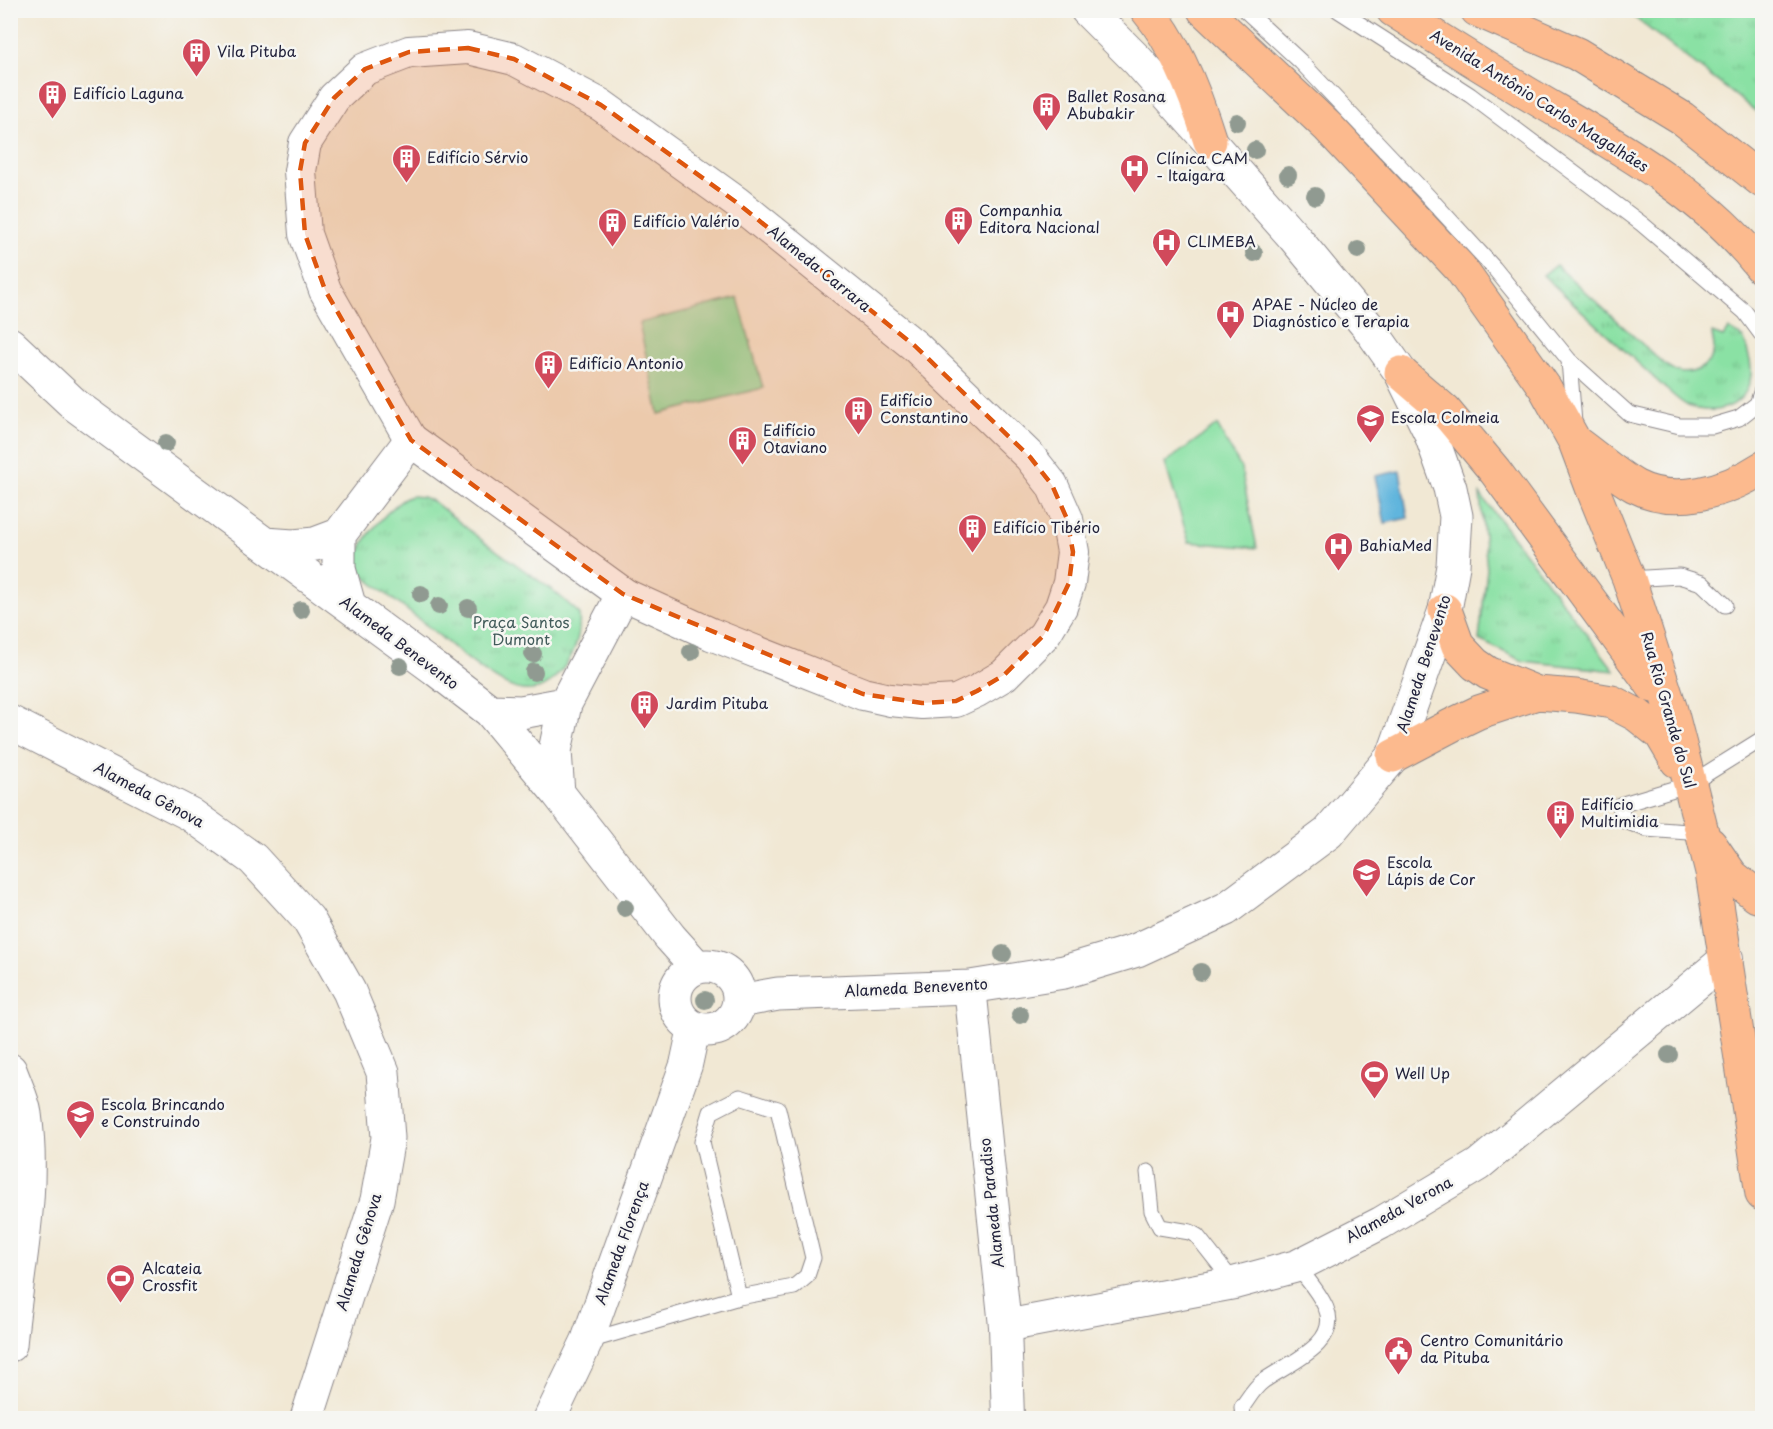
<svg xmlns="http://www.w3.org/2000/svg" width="1773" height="1429" font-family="'Playpen Sans',sans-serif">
<defs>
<pattern id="grass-tufts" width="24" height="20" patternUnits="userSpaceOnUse" patternTransform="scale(1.5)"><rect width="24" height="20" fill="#8ae1a4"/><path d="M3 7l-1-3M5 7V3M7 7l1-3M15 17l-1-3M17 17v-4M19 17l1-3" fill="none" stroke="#77c18e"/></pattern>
</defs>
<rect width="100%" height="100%" fill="#f6f6f2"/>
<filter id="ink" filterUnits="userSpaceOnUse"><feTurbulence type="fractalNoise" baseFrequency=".0167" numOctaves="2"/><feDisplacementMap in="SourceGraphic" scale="12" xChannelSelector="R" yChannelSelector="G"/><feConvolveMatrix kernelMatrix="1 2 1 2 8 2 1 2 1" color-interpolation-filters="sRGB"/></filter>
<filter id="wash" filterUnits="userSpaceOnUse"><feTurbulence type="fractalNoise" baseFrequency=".008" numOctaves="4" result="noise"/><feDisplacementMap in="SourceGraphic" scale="24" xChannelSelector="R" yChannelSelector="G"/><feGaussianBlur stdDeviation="1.35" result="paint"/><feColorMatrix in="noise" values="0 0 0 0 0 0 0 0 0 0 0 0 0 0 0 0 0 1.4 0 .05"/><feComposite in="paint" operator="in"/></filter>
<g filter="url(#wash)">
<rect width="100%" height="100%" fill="#f1e8d4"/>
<!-- grass -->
<path fill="url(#grass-tufts)" stroke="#568270" stroke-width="1.5" d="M1626,11h136v105z
M1556,265l109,100c4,2 9,6 13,7 16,4 35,-8 36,-24 0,-5 -2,-11 -2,-15l11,4 6,-8c4,3 12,6 15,11 2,3 3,9 4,13 14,42 -21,68 -60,53 -8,-4 -15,-11 -22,-17l-123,-114z
M1480,494l135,177 -92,-10 -44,-21 8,-71z
M411,496l12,1 11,5 49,39 72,51 24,21c2,22 -4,42 -19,59 -11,13 -21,20 -38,18 -25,-3 -71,-45 -91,-61 -21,-17 -43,-33 -65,-51 -3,-5 -8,-10 -8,-17 -1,-19 36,-60 53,-65z"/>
<!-- pitch -->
<path fill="#8ae1a4" stroke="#568270" stroke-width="1.5" d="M738,298l25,90 -104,26 -20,-91z
M1217,425l24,43 16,80 -68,-6 -24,-79z"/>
<!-- water -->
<path fill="#61b5dd" stroke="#426c8c" stroke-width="1.5" d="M1400,471l8,47 -23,5 -10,-47z"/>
</g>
<g filter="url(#ink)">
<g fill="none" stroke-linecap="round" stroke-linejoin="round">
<defs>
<path id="service" d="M1245,10l56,52 125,132 68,74 75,92 60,54 51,12h32l27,-8 18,-14 5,-14
M1338,10l132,85 172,129 103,88 17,23
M1569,360l5,63
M1629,579l50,-3 23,7 23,22
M1702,833l-56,-4 -23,-9 -3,-15 70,-21 72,-45
M1148,1172l4,39 8,16 30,5 7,4 37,47
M588,1341l151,-44 55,-10 13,-11 6,-18 -35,-149 -38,-12 -29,15 -9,30 37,155
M1243,1418l-1,-11c6,-8 12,-19 20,-25 22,-17 80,-37 64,-74 -7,-16 -19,-29 -29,-42"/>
<path id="minor" d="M411,440l-86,-150 -20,-56 -5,-63 5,-28 29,-45 31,-29 44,-17 59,-4 46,11 87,46 135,97 179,144 115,111 22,28 15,34 6,33 -4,31 -8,24 -17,28 -40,40 -27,16 -21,10 -34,2 -32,-3 -27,-6 -152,-60 -88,-40
M970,987l35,339 3,92
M1005,1326l229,-43 63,-17 84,-43 97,-58 249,-207
M550,1418l37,-77 99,-276 8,-37"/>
<path id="tertiary" d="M10,344l65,61 359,263 56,43 68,82 112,144 27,30
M339,535v34l10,36
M265,544l28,2 22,-2 24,-9 72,-95 212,154 -58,110 -10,47 3,42
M490,711l31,1 44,-8
M10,722l180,92 63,45 55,60 41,72 34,81 5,66 -11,62 -70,218
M675 998a32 32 0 1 1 64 0a32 32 0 1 1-64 0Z
M739,1001l39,-7 192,-7 94,-15 73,-22 89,-41 102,-76 65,-77 52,-146 8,-44 3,-50 -6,-28 -20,-56 -29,-59 -31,-44 -76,-92 -156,-176 -51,-51
M10,1070c5,14 13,30 15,44 11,78 -8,154 -15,231"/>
<path id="primary" d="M1147,10c29,34 50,89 63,131
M1204,10l124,117 132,141 85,120 30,54 18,48 36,89 42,131 19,74 22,88 50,322
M1393,10c44,28 88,56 132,82 84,50 177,98 237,176
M1477,10l100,44 105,64 80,63
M1401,373l44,38 50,60 158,215
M1575,442c20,14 39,32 60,44 40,21 92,5 127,-18
M1445,610l13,36 17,18 13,9 49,20 39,3 36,6 25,13 24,19 16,27
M1393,756l59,-31 27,-13 58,-19
M1710,844l22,32 25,20 5,1"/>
</defs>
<!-- service casing -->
<use href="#service" stroke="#8a8588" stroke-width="17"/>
<!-- minor casing -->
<use href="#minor" stroke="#8a8588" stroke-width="34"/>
<!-- tertiary casing -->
<use href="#tertiary" stroke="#8a8588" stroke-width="35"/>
<!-- primary casing -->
<use href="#primary" stroke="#8a8588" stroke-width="35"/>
<!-- service -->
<use href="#service" stroke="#fff" stroke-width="15"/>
<!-- minor -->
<use href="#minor" stroke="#fff" stroke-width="32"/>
<!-- tertiary -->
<use href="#tertiary" stroke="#fff" stroke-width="33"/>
<!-- primary -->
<use href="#primary" stroke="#fcba8e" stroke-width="33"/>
</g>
<!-- trees -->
<g fill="#909a91">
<circle cx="1237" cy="122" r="9"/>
<circle cx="1255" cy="150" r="9"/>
<circle cx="1288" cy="175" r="9"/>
<circle cx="1315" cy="196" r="9"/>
<circle cx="1358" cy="250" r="9"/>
<circle cx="1254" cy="253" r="9"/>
<circle cx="166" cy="443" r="9"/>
<circle cx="421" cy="594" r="9"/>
<circle cx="439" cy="606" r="9"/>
<circle cx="468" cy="608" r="9"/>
<circle cx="301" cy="610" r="9"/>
<circle cx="691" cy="652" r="9"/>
<circle cx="533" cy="654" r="9"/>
<circle cx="400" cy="666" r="9"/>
<circle cx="534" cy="672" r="9"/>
<circle cx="625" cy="908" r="9"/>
<circle cx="1003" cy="954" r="9"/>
<circle cx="1201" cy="972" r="9"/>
<circle cx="705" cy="1000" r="9"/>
<circle cx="1020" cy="1015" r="9"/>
<circle cx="1669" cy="1055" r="9"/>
</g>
</g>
<!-- marked area -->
<path fill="#de560e" fill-opacity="0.2" stroke="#de560e" stroke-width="4.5" stroke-dasharray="12 8" stroke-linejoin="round" d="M468,48l46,11 87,46 135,97 179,144 115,111 22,28 15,34 6,33 -4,31 -25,52 -40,40 -27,16 -21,10 -34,2 -59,-9 -240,-100 -212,-154 -86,-150 -20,-56 -5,-63 5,-28 29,-45 31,-29 44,-17z"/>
<!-- icons -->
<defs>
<symbol id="building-pin" viewBox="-11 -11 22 30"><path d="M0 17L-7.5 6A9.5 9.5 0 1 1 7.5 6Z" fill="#d1495b" stroke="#f6f6f2"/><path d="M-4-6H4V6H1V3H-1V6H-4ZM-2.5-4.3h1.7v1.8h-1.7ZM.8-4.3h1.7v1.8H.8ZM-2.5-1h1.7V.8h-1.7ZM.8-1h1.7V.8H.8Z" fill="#fff"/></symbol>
<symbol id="hospital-pin" viewBox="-11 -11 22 30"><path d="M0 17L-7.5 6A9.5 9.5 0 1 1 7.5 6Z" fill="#d1495b" stroke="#f6f6f2"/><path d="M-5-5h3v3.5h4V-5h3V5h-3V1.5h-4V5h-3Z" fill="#fff"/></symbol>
<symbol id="school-pin" viewBox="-11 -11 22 30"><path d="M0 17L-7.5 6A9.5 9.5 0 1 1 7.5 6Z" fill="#d1495b" stroke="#f6f6f2"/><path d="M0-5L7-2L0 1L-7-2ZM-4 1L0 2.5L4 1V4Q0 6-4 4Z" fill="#fff"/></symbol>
<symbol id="stadium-pin" viewBox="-11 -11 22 30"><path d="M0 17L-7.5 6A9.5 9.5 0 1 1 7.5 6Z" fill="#d1495b" stroke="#f6f6f2"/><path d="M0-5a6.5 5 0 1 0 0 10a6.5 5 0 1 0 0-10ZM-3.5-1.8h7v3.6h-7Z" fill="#fff"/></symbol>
<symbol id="civic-pin" viewBox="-11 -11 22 30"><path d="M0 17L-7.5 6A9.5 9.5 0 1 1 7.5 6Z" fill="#d1495b" stroke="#f6f6f2"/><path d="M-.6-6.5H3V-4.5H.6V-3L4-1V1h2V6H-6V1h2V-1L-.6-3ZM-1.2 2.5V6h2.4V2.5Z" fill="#fff"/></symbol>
</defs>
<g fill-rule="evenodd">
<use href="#building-pin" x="180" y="36" width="33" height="45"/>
<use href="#building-pin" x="36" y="78" width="33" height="45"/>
<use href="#building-pin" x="1030" y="90" width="33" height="45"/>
<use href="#building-pin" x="390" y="142" width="33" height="45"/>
<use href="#hospital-pin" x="1118" y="152" width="33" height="45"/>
<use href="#building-pin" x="942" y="204" width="33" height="45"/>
<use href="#building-pin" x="596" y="206" width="33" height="45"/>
<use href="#hospital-pin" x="1150" y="226" width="33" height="45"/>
<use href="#hospital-pin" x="1214" y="298" width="33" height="45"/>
<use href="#building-pin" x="532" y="348" width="33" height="45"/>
<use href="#building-pin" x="842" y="394" width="33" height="45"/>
<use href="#school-pin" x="1354" y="402" width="33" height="45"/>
<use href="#building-pin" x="726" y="424" width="33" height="45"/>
<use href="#building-pin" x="956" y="512" width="33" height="45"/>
<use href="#hospital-pin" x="1322" y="530" width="33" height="45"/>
<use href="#building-pin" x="628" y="688" width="33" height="45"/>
<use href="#building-pin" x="1544" y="798" width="33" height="45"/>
<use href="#school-pin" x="1350" y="856" width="33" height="45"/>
<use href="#stadium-pin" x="1358" y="1058" width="33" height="45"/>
<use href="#school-pin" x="64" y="1098" width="33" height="45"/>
<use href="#stadium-pin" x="104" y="1262" width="33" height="45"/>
<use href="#civic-pin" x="1382" y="1334" width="33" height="45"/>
</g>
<g text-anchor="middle" stroke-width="5" stroke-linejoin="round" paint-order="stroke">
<!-- poi labels -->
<g font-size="15" fill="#22223b" stroke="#f6f6f2" text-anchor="start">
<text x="217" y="57">Vila Pituba</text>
<text x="73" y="99">Edifício Laguna</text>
<text x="1067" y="102">Ballet Rosana<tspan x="1067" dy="17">Abubakir</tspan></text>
<text x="427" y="163">Edifício Sérvio</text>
<text x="1156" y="164">Clínica CAM<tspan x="1156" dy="17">- Itaigara</tspan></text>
<text x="979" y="216">Companhia<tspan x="979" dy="17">Editora Nacional</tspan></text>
<text x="633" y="227">Edifício Valério</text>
<text x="1187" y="247">CLIMEBA</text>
<text x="1252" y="310">APAE - Núcleo de<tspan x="1252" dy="17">Diagnóstico e Terapia</tspan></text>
<text x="569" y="369">Edifício Antonio</text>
<text x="880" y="406">Edifício<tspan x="880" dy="17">Constantino</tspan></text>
<text x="1391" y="423">Escola Colmeia</text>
<text x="763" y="436">Edifício<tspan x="763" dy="17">Otaviano</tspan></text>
<text x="993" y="533">Edifício Tibério</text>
<text x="1359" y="551">BahiaMed</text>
<text x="666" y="709">Jardim Pituba</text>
<text x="1581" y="810">Edifício<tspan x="1581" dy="17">Multimidia</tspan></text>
<text x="1387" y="868">Escola<tspan x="1387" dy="17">Lápis de Cor</tspan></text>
<text x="1395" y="1079">Well Up</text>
<text x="101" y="1110">Escola Brincando<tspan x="101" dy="17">e Construindo</tspan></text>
<text x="142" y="1274">Alcateia<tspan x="142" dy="17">Crossfit</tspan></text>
<text x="1420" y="1346">Centro Comunitário<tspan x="1420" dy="17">da Pituba</tspan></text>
</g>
<!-- street labels -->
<g font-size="15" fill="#22223b" stroke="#f6f6f2">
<text transform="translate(1539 101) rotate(32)" y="5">Avenida Antônio Carlos Magalhães</text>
<text transform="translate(819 269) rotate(39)" y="5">Alameda Carrara</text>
<text transform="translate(399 643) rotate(37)" y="5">Alameda Benevento</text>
<text transform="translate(1424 664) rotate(-72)" y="5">Alameda Benevento</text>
<text transform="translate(1668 710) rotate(74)" y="5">Rua Rio Grande do Sul</text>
<text transform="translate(149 795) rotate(28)" y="5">Alameda Gênova</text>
<text transform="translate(916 988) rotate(-3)" y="5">Alameda Benevento</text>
<text transform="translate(992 1203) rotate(-96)" y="5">Alameda Paradiso</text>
<text transform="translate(1399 1210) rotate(-29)" y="5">Alameda Verona</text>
<text transform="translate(622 1243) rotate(-70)" y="5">Alameda Florença</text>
<text transform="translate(359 1252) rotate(-73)" y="5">Alameda Gênova</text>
</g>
<!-- park labels -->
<g font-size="15" fill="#415b5a" stroke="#f6f6f2">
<text x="521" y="628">Praça Santos<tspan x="521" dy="17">Dumont</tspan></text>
</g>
</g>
<!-- margin -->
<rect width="1773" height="1429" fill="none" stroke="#f6f6f2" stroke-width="36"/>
</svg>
